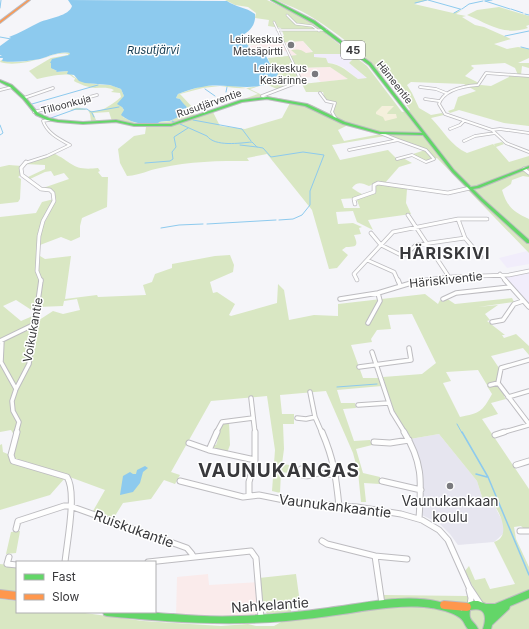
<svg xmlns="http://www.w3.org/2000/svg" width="529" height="629" font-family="Inter,sans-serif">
<rect width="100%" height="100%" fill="#f5f5f9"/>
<!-- commercial -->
<path fill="#faebeb" d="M286,41h17l10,12 -25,3 -2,-5 -24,2 -13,-7z
M330,67l19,12 -28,3 -5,-5 -16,1 -5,-10z
M208,574l1,11 51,-3 3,34 -31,1 -19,-2 -15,2 -22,-1 1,-39z"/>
<!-- industrial -->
<path fill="#f1edfb" d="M313,54h34l6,5 -4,4 19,16h-10l-15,-12 -8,-3 -7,-1 -2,-5 -13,-1z
M46,103l5,2 -2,3 9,7 -8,3h-10l-5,-2 -7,-9z
M527,251l2,2v11l-22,4 -8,-10z
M529,272v32l-25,-28z"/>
<!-- built -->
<path fill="#e6e5ef" d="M439,434l38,47 6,19 12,7 9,17v9l-10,9 -36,3 -8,-11 -10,-10 -18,-9v-42l-4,-16 -8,-18z"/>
<!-- green -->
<path fill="#d9e7c3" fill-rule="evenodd" d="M225,0h42l36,17 19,14 3,-1 3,3 -2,1 41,32 35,46 8,-2c-26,-39 -61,-70 -100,-94 -11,-7 -23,-11 -34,-16h152l-14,4 39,9 9,-3 -6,4 10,2 -4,1 13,8 9,2 27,12 -17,5 13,5 11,-2 11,2v9l-11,5h11v5l-7,-2 -1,9h-3l-3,-7 -10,-5 -33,2 -1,1 3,2 -9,8 14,7 -1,2h-7l-3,2 -4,-3 -53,-2 -4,3 5,8 7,15 12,7 11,-2 2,2 -13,3c12,12 20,28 36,35l26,-9 2,2 -1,-2 8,-2 2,2 -8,3 13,15 20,-6v21l-6,-1 -11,4 -1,4 -9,6c5,17 12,22 27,29v34l-92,-95 -12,4 -12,-8 12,-4 -40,-14 -53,9 8,15 48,-10 9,9 6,-1 9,5 -13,4 -14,16 -7,-1 -9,4c-7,-3 -12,-5 -17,2l6,4 6,3 -8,3 -15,1 3,9h16l-4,-10 19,-6v-7l8,-2 24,6 -1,14 5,11 -43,6 5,10 -16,-8 -4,-11 -17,1 2,12 15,-1 9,4 -3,1 2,6 -7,1c4,10 4,12 -8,12l-4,3 6,5 -11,13 -8,1 -17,-59 -45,-56 -20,4 2,3c-31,0 -59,0 -89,7 -13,2 -18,7 -33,8l-7,-13 -2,-14 16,-13 11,-2 1,-7 -34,-6 -3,-9 -16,1 3,7h14l-31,3 12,-2 -1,-7 -2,-4h-18c11,-5 13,0 22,1 10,2 23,-9 29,-14l-1,-4 -9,-1 3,-2c-6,-3 -12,-2 -19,-2 -5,0 -16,-4 -21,-7l1,-3c-2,0 -3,-2 -5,-3 -6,-2 -26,2 -33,4l-8,-8 22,-13 17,-3v-1c-10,-2 -18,3 -28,5 -12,3 -28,7 -40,3l1,-2c12,4 27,1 38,-1 11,-2 20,-8 31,-6l1,1 -2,1 -18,6 2,8 4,2v1l11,-1c11,13 25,13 41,14 4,0 8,3 12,4l3,7 -2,11 2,3 -1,7 10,5 11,2 -2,1 16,-1 1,-2 12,-1 7,-5 10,-4 -8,-13 -4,-1 2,-4 24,-8h31l14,2 12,-2 12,-4 18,4 -10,4 -13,-6 -16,5 12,6 6,-1v2l44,9 25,13 -4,-6 3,-9 -11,-3 -2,-8h-17l-4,-8 46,-5 -18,-12 -35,1 5,10 -23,-2v-8l-7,-4 -2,-6 29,-3 -6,-5c7,-1 10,-1 15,3l7,-1 -10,-11 -56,4 -3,-3 16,-1 4,-4 20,-1 -3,-8 -13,-2 1,-6 -14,-2 1,-5 -8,-6 -13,-2zM314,54h33l6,5 -4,4 18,15 -9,1c-10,-7 -17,-15 -30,-16l-2,-5 -12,-1zM220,86c10,1 18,3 26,2l12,6 -62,21 -7,-3 6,-2 -15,-16 23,-6zM268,99l22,4 -8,15 -37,11 -25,-3 -7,-14 32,-11zM348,125l25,7h44l2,2h-38l-37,7 -6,-11z
M499,7l30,9v9l-3,1 2,2c-25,8 -39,-4 -61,-13l10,-5z
M509,76l20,1v49l-25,-3 -45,-13 -9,3 -2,-2 6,-2 4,-12 18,-6 -7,-4 12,-2 10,1 18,-9z
M53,153c21,10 19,18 45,15l2,3 -2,1 4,5h6l-1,30 -25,11 -2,8v11l-9,4 -10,-4 -21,8c-1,-20 7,-23 13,-40 1,-3 1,-8 1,-13l-11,-4 26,-9 -5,-6 -10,3 -3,-5 -6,1 -15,7 -2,-2 17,-8v-4l-20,-1z
M9,165l13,1 -1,9 -3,2 3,2 -1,20 -2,3 -18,2v-37z
M54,199l-14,29 -2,8v20l-2,16 4,8 -5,30 -2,1 -17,-11 -13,6 18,15 14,-6 -7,49 -17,38 1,9 6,11 -4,13 -3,-5 -11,2v-215l36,-4 6,-11z
M230,255l4,10 -1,7 -23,10 3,11 4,-1 18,12 -6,11 2,1 46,-13 1,-19 6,6 5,30 25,-5 24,1v-12l87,-10 13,10 2,-4 3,2 3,-4 9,6 57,-6 2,4 -36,5 20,-2 -13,9 5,6 -3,1 18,14h-3l2,3 12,-4 13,12v9l-6,-7 -32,8 8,12 -2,15 -10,2 -9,-15 -32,2 5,9 -8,2 17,34c20,-4 22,-5 32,-23l-5,-8 10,-2 9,11 -2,1 2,3 -15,4 7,11 -16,5 47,70v40l-4,1 -4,-4 -7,1 2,12 13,28v62h-529v-30l17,2v11h61l65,9 78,5 27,-2 8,2h18l9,-5 122,-16 25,2 15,-5 -27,-2h-32l-3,-3 1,-2 83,1 10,-1 -12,-24 4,-5 6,14 10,-2 5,11 25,-5 -21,-42c15,-4 9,-23 2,-34 -2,-3 -9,-6 -13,-8l-6,-19 -38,-47 -29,5 -18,-30 -9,-32 39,-3 14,-11 -24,-49 -24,1 3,14 -14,1 -6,9 1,3 -21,3 12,33h17l2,8 -45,4 4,13h14l1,5 -13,1 11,32 16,-1 2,5 -16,4 7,24 17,4v7l-16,-1 2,19h-5l-3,-30 -5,-19 -27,-62 -46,4 2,19h12v10h-11l1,25 -2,15 15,2v8l-16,-2 -1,21 -8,-2 3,-41 -8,-54 -56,5 -40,71 9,3 -5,9 -11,-4 -13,19 -28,4 -10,16 -20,-8 12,-21 -38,-14 -50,-14 -5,-7 9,-33 -7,-11v-10l2,-8 14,-29 6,-42 17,-11 10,3 17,-4 -3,-11 -13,2 -1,5 -25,1 4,-21 -4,-15 2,-15 5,3 26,-3 -6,43 32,-4 1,2 48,-2 -3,-10 9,-3 3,-8 17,-6v-4l43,-8z
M229,422l1,23 -3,8 -15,-4v-4h4l2,-6h-3l8,-16z
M2,444l1,8 7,3 1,6 54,17 -15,17 -50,15v-65z
M20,531l-4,22 -10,1 5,-22z
M0,564l17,2v26l-17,-2z
M296,574l5,36 -3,1 -1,-3h-6v4l-24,2 -5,-8 -3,-28z"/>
<!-- sand -->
<path fill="#f5f0dc" d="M382,106h12l-6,6 -1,2h9l1,4 -12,3 -2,-4 -7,-3v-2z"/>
<!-- water -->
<path fill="#8dcaee" d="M68,0l159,1c8,6 19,6 28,13 1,10 -4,16 -12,21l-1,5 10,9h3l1,2 5,1 2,3 3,1 4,8 7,4 1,6c-13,23 -53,7 -76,13 -8,1 -16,4 -24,7l-2,4 4,1c3,5 7,7 9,12 -2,2 -18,10 -20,10 -4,0 -6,0 -10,1l-1,2c-13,1 -26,0 -37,-9l3,-5 -2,-3 -5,-3 7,-8 -3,-7 -11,-4 -25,-2 -6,-2 -5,-6 -7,-1 1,-3 -12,1 1,-1 -6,-3v-5h-1l2,-4 17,-4 1,-2c-11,-2 -20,3 -30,6 -12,2 -26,4 -38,2l1,-3h-3v-2l2,-1h-2v-9l11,-8 -2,-1c11,-4 20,-10 31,-15 10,-4 29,-6 32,-16z
M145,466l3,2 -5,4 -3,11 -7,9 -13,3 3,-19 7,-4 3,2h3l1,-4z"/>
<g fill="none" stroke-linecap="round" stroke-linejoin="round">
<!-- stream-far1 -->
<path stroke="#8dcaee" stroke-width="1" d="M428,0l32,9
M485,1l25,8
M485,1l7,-1
M415,3l12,-3
M0,8l1,-8
M462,9l7,-5 14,-3
M511,9l12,4
M454,13l7,-4
M525,14l4,1
M505,36l24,-5
M0,37l11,2
M521,47l8,2
M205,89l10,7
M226,92l1,-5
M32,104l66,-19
M92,113l2,4
M51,118l25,-9h11l4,3 28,-5
M193,120l49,9 9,12
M172,121l4,2
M180,124l27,12c8,11 33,7 45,6l5,5 6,1 8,9 32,-5 21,3 -14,36v14l-8,10 -9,4 -14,1
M0,125l3,8 -3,2
M240,145l17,2
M145,163l25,-2 3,-2 -1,-7 4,-5 -2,-10 14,-9
M207,224l69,-4
M161,228l18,-3 24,-1
M337,387l40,-3
M457,424l5,9"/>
<!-- stream -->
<path stroke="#8dcaee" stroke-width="1.5" d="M462,432l26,45 41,98
M476,474l11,3"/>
<defs>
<path id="street-far4" d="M287,15l9,9 16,2 7,5
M274,22l23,49
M277,30h49"/>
<path id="street-far3" d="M529,76l-43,-3 -8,12c-14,1 -34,4 -39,19l6,10 47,16 14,13 23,9
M420,87l16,2 10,4
M0,90l12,-3
M320,93l6,8 9,2 -3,9 4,7
M24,98l29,-10
M267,98l-5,-2 39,-15 -5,-11
M425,99l14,2
M34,112l63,-17
M450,129l10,-4 4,-4
M492,130l8,-1 29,4
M464,141l11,-5 20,-3
M349,150l49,-10 -18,-7
M397,159l15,-4 14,7 8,-3 -8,-9 -28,-10
M25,163l22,-7 23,-11c-11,-6 -23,-12 -27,-24l6,-1"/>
<path id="street-far2" d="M26,162l-5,6 1,7 19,14 9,1 3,3 1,8 -11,20 -4,15 -2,35 4,10
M524,169l5,4
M355,204l-1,-5 20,-7v-7l4,-2 70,10 22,-5
M408,215l41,62
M458,219l7,19 16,19
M371,233l10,12 20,10 5,-1 10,-9 49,-7
M500,274l6,7
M357,280l-3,-6 13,-14
M398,281l-4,-9 -27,-12 26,-28 65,-13h29
M417,281l32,-4 60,-2 20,-4"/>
<path id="street-far1" d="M398,280l2,5
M505,280l24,27
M340,299l38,-6 43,-13
M443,299l13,-6 55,-6
M492,322l11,-2 11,-16 9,-3
M368,323l12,-22 -2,-8
M2,340l-1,22 15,27
M0,341l35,-17
M372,352l20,60 13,21
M529,360l-28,8 -3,15 31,41
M359,367l52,-7 -2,-12
M490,385l8,-2
M310,392l5,25 7,16
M508,397l21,-6
M251,398l4,35
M358,405l30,-2
M297,418l9,1 9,-2
M16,433l3,-11 -6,-11 -1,-10 4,-12 13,-25 12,-84
M216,433l6,-11 31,-4
M501,433l28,-8"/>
<path id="street" d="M17,432l-6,23 2,6 54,16c10,15 0,65 -2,85
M217,432l-8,18 46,10
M322,432c12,28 14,45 17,74
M404,432c20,32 17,52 15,87
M495,435l9,-3
M374,442l16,1 19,-3
M189,443l20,7
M516,465l13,-4
M301,469l17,4c-6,2 -14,5 -19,0z
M318,473l18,2
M180,481l63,16 16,-2 40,8 58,4 44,7 21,6 17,10 9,10 21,47 12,18
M382,481l39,9
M249,496v-14l6,-22v-28
M16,529l2,-8 46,-15h6l117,42 5,6v3
M520,531h9
M322,541l5,3 48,12 7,48
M375,556l32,3
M9,557l-2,7 10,1
M148,562l103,-11 5,7 5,60
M469,590l2,8 -1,7"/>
<path id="fast" d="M271,0h3l41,21 56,42 83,107 17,17 6,-1 52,-20v2l-50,20 -6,1 10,10 46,41v3h-2l-46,-42 -29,-29 -29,-37 -43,-1 -37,-10 -38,-18 -38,-7 -25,3 -71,24h-37l-18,-4 -33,2 -25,-2 -11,-2 -11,-5 -13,-16 -13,-12 -10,-5v-2l12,5 13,12 13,16 11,5 9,2 25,2 33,-2 18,4h37l70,-24 26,-3 40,7 38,18 35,10 42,1 -53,-68 -56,-42z
M529,590v8l-19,8 -1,3 -17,16 -1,4h-8c4,-12 3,-23 -13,-19 -2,12 4,10 8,19h-10c-2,-2 -3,-5 -5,-8 -6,-9 -28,-13 -39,-14 -27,-2 -54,3 -81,7 -19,3 -38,5 -57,7 -60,5 -119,1 -179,-5l-3,-1 -1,-3c13,0 27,0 40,0 10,0 20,2 30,2 22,2 45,3 67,2 29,-1 59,-4 88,-8 41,-5 96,-20 134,3l2,-7 9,-3h5l8,3h9z"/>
<path id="slow" d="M28,0h2l-30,23v-2z
M0,590l17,2v8l-17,-2z
M444,601l23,2 3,1 1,3 -1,3 -3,1 -23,-2 -3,-1 -1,-3 1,-3z"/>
</defs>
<!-- street-far4 casing -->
<use href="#street-far4" stroke="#bdbcc0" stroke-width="2.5"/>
<!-- street-far3 casing -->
<use href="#street-far3" stroke="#bdbcc0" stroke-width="3.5"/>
<!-- street-far2 casing -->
<use href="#street-far2" stroke="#bdbcc0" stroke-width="4.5"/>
<!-- street-far1 casing -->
<use href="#street-far1" stroke="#bdbcc0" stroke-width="5.5"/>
<!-- street casing -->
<use href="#street" stroke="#bdbcc0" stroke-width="7"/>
<!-- fast casing -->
<use href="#fast" stroke="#bdbcc0" stroke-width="2"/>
<!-- slow casing -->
<use href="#slow" stroke="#bdbcc0" stroke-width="2"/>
<!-- street-far4 -->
<use href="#street-far4" stroke="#fefefe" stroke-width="1.5"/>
<!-- street-far3 -->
<use href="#street-far3" stroke="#fefefe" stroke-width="2"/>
<!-- street-far2 -->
<use href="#street-far2" stroke="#fefefe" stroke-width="3"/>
<!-- street-far1 -->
<use href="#street-far1" stroke="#fefefe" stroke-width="3.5"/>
<!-- street -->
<use href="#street" stroke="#fefefe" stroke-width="5"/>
<!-- fast -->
<use href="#fast" fill="#63d668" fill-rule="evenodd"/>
<!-- slow -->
<use href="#slow" fill="#ff974d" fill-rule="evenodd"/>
</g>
<!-- markers -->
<g fill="#7a7a7e" stroke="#fff" stroke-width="1.5">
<circle cx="291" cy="45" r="4"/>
<circle cx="315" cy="74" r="4"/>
<circle cx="450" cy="486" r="4"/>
</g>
<g text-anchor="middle" stroke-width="3" stroke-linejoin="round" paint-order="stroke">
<!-- far-poi labels -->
<g font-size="10" fill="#38383b" stroke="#fff" text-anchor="end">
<text x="283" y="43">Leirikeskus<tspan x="283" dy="12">Metsäpirtti</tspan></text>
<text x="307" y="72">Leirikeskus<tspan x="307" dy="12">Kesärinne</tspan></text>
</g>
<!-- far-street labels -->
<g font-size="10" fill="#38383b" stroke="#fff">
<text transform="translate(395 82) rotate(52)" y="4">Hämeentie</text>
<text transform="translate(209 103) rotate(-19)" y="4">Rusutjärventie</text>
<text transform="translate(66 104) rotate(-15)" y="4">Tilloonkuja</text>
</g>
<!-- far-water labels -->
<g font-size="11" font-style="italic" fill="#1a4055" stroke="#fff">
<text x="153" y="54">Rusutjärvi</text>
</g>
<!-- shield labels -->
<rect fill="#fff" stroke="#747476" stroke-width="1" x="341" y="41" width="24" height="18" rx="3"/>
<g font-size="11" font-weight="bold" fill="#38383b">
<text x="353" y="54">45</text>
</g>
<!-- street labels -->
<g font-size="12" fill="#38383b" stroke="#fff">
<text transform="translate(446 280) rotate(-6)" y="4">Häriskiventie</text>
<text transform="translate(33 330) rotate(-80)" y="4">Voikukantie</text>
</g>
<!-- near-poi labels -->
<g font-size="14" fill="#38383b" stroke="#fff">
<text x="450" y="506">Vaunukankaan<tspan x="450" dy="16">koulu</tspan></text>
</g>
<!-- near-street labels -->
<g font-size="14" fill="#38383b" stroke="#fff">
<text transform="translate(335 506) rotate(7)" y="5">Vaunukankaantie</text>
<text transform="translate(134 529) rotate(20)" y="5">Ruiskukantie</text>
<text transform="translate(270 605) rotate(-4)" y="5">Nahkelantie</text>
</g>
<!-- district labels -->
<g font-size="16" font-weight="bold" letter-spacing="1" fill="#38383b" stroke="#fff">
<text x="445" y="259">HÄRISKIVI</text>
</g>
<!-- near-district labels -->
<g font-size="19" font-weight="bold" letter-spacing="1" fill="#38383b" stroke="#fff">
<text x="279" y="477">VAUNUKANGAS</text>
</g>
</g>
<!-- legend -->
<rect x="16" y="561" width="140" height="52" fill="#ffffff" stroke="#afafb1"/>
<rect x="24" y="574" width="20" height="6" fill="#63d668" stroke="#afafb1"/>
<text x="52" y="581" font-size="12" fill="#38383b">Fast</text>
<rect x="24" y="594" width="20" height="6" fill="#ff974d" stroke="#afafb1"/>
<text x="52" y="601" font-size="12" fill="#38383b">Slow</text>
</svg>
